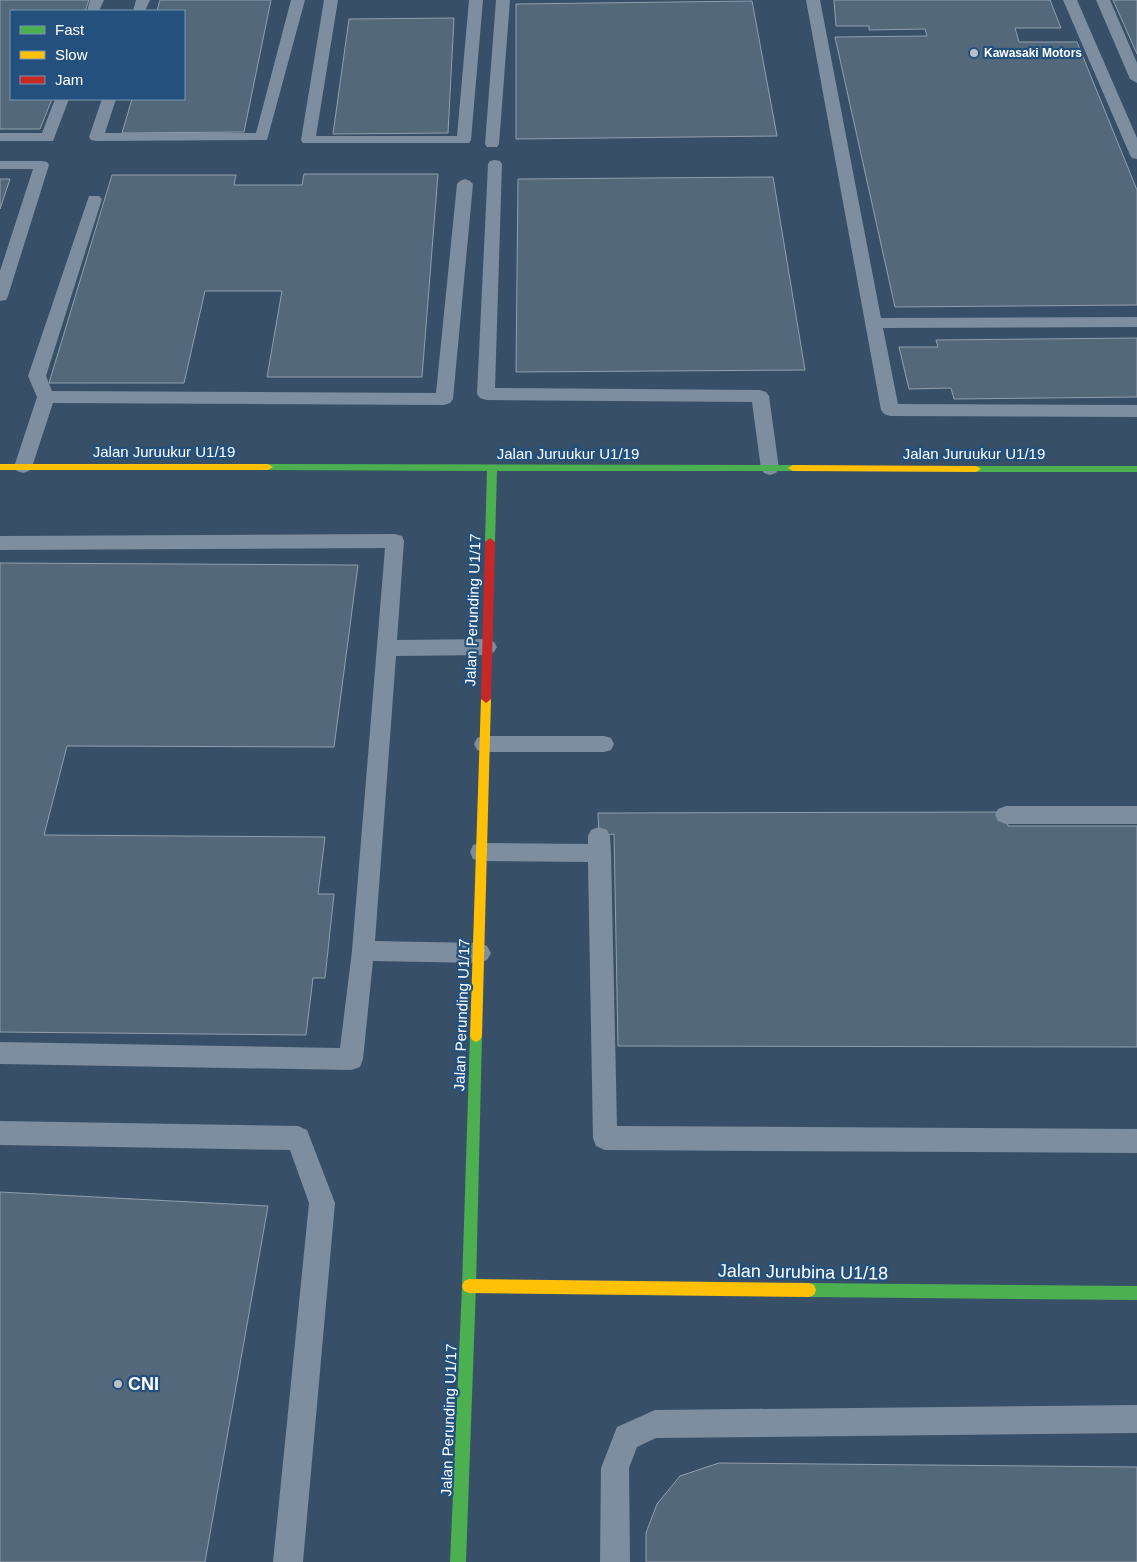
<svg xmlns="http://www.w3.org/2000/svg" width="1137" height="1562" font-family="Arial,sans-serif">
<rect width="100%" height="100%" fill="#375068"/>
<!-- building -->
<path fill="#54687b" stroke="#909fad" d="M0,0h89l-4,11h-74v88h41l-12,30h-40z
M160,0h111l-27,132 -122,1 10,-34h52v-88h-27z
M834,0h216l11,28h-46l4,14h58l60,148v115l-242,2 -60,-270 92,-1 -2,-7 -56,1v-4h-33z
M1113,0h24v54z
M752,1l25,135 -261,3v-135z
M454,18l-6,115 -115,1 16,-115z
M304,174h134l-16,203h-155l15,-86h-77l-21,92h-135l63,-208h124l-2,10h68z
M773,177l32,193 -289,2 2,-193z
M0,179h10l-10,30z
M1137,338v59l-183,2 -3,-11 -42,1 -10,-42h39l-2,-7z
M0,563l358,2 -24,182 -267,-1 -23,89 281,2 -7,57h16l-9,84h-12l-7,57 -306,-3z
M1005,812l3,14h129v221l-519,-1 -4,-212 -15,2 -1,-23z
M0,1192l268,14 -63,356h-205z
M719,1463l418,4v95h-491v-29l11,-29 23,-28z"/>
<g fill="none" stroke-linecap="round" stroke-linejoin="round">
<!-- lane -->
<path fill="#7c8e9f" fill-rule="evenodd" d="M90,0h14l-5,11h-12z
M136,0h14l-5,11h-12z
M291,0h14l-38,140 -171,1 -5,-1 -2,-3 13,-38h14l-11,34h151z
M324,0h14l-22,136h141l12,-136h14l-12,140 -2,3h-166l-2,-3z
M496,0h14l-11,144 -2,3h-10l-2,-3z
M806,0h14l61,318 256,-1v10l-254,1 15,76 239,1v12l-247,-1 -6,-2 -3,-4z
M1063,0h14l60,138v21l-5,-1 -2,-3z
M1096,0h14l27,63v20l-7,-4z
M55,99h14l-16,42h-53v-8h42z
M495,160l5,1 2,3 -7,224 265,2 6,2 3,4 10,73 -3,4 -6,2 -6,-2 -3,-4 -9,-67 -266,-2 -6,-2 -3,-4 11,-230 2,-3z
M0,161h42l5,1 2,3 -41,131 -2,4 -6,1v-30l33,-102h-33z
M465,179l5,2 3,3 -20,215 -3,4 -6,2 -391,-2 -21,64 -3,4 -6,2 -6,-2 -3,-4 23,-70 -9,-21 61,-180h10l3,3 -56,177 6,15 384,2 21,-209 3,-3z
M395,534l7,2 2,5 -7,99 90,-1 7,3 3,5 -3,5 -7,3 -91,1 -21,285 104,2 8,3 4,7 -4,7 -8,3 -106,-2 -10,98 -3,8 -9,3 -351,-6v-22l340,6 12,-97 33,-403 -385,2v-14z
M484,736h120l7,2 3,6 -3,6 -7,2h-120l-7,-2 -3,-6 3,-6z
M1006,806h131v18h-131l-8,-3 -3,-6 3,-6z
M599,827l8,3 3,6 1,17 6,273 520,3v24l-532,-3 -9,-4 -3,-8 -5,-276 -107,-1 -8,-2 -3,-7 3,-7 8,-2 107,1v-8l3,-6z
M0,1121l298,5 9,4 28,73 -32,359h-30l36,-359 -19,-53 -290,-5z
M1137,1405v28l-481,5 -19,9 -8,21 1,94h-30l1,-94 16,-41 38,-17z"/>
<!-- fast -->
<path fill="#4caf50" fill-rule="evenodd" d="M268,464l525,1 5,3 -5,3h-296l-2,71 -5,4 -5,-4 2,-71 -219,-1 -5,-3z
M976,466h161v6h-161l-5,-3z
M476,1030l4,2 2,4 -6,250 -10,276h-16l12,-276 8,-250 2,-4z
M809,1283l328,3v14l-328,-3 -5,-2 -2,-5 2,-5z"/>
<!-- slow -->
<path fill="#ffc107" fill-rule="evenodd" d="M0,464h268l5,3 -5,3h-268z
M793,465l183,1 5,3 -5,3 -183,-1 -5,-3z
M486,695l5,4 -9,337 -2,4 -4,2 -4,-2 -2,-4 11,-337z
M469,1279l340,4 5,2 2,5 -2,5 -5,2 -340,-4 -5,-2 -2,-5 2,-5z"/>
<!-- jam -->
<path fill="#c62828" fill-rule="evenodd" d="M490,538l5,4 -4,157 -5,4 -5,-4 4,-157z"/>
</g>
<!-- markers -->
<g fill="#b9c2ca" stroke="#23507c" stroke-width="2">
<circle cx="974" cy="53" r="5"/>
<circle cx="118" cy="1384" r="5"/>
</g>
<g text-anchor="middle" stroke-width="4.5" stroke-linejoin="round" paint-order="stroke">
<!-- far-poi labels -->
<g font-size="12" font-weight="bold" fill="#fff" stroke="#23507c" text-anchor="start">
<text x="984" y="57">Kawasaki Motors</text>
</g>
<!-- street labels -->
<g font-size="15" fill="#fff" stroke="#23507c">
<text x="164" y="457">Jalan Juruukur U1/19</text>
<text x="568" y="459">Jalan Juruukur U1/19</text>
<text x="974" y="459">Jalan Juruukur U1/19</text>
<text transform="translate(473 610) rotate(-88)" y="5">Jalan Perunding U1/17</text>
<text transform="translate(462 1015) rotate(-88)" y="5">Jalan Perunding U1/17</text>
<text transform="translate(449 1420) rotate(-88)" y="5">Jalan Perunding U1/17</text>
</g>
<!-- near-street labels -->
<g font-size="18" fill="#fff" stroke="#23507c">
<text transform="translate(803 1272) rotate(1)" y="6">Jalan Jurubina U1/18</text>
</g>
<!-- near-poi labels -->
<g font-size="18" font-weight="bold" fill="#fff" stroke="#23507c" text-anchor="start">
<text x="128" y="1390">CNI</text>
</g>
</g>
<!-- legend -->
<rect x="10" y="10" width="175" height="90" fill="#23507c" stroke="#7b96b0"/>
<rect x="20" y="26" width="25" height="8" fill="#4caf50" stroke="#7b96b0"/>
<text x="55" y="35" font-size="15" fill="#ffffff">Fast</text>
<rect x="20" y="51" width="25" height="8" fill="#ffc107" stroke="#7b96b0"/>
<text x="55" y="60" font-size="15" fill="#ffffff">Slow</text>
<rect x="20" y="76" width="25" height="8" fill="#c62828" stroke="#7b96b0"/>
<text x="55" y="85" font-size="15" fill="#ffffff">Jam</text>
</svg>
